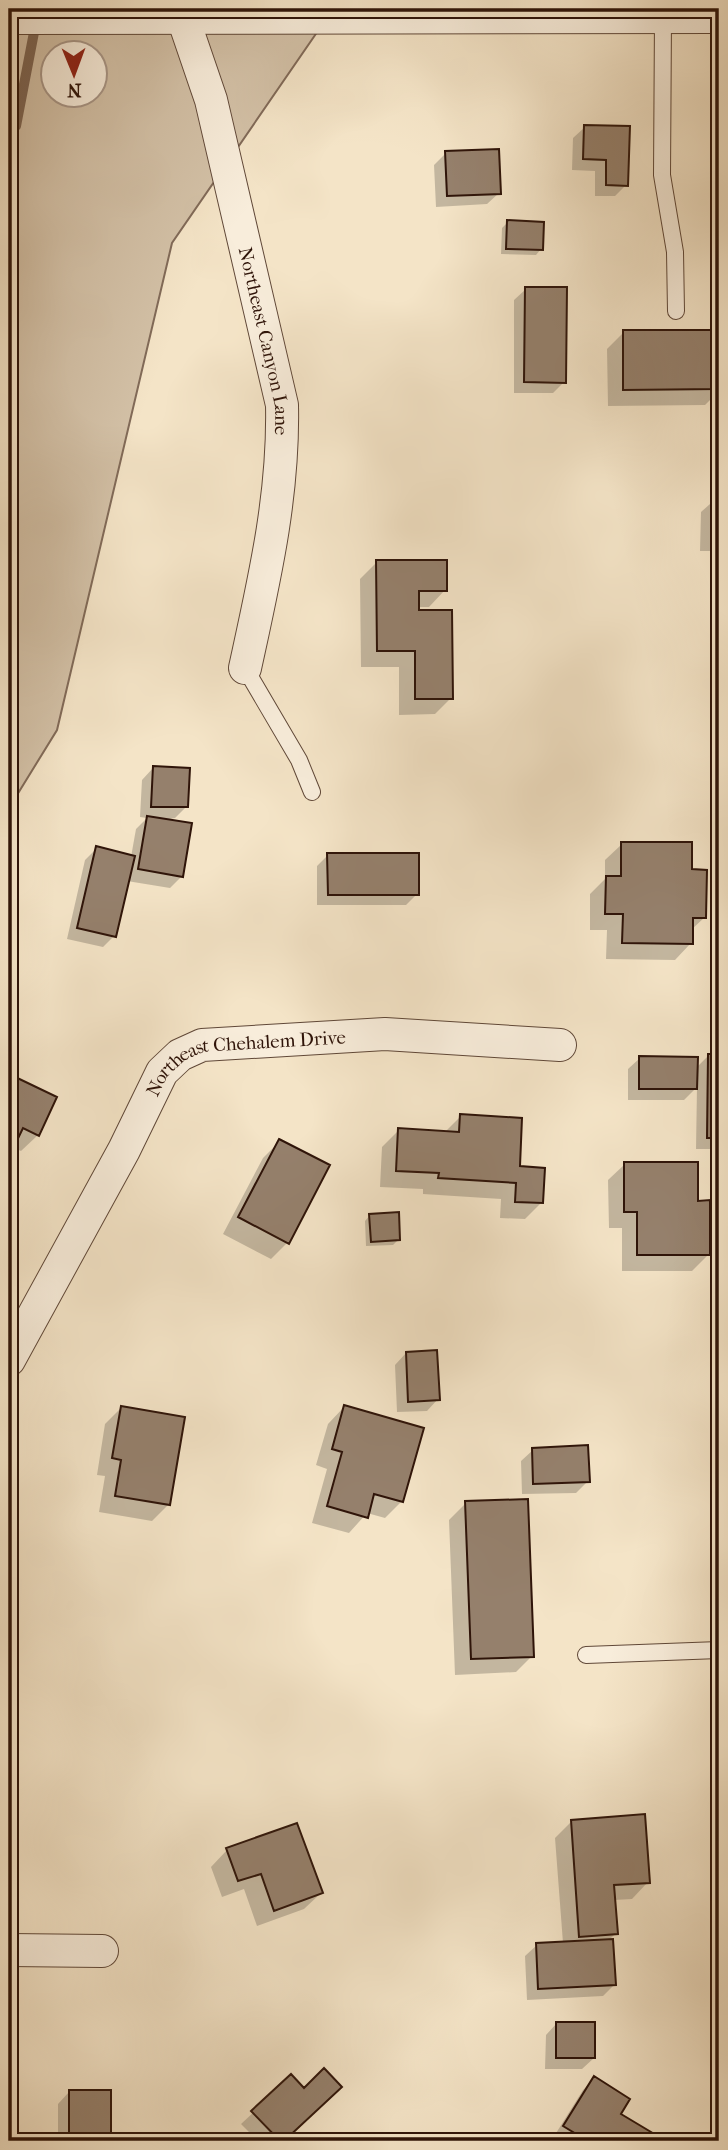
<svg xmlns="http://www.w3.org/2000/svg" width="728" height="2150" font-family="'IM FELL French Canon',serif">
<rect width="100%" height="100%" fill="#f4e4c7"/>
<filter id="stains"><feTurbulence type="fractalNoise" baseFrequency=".00286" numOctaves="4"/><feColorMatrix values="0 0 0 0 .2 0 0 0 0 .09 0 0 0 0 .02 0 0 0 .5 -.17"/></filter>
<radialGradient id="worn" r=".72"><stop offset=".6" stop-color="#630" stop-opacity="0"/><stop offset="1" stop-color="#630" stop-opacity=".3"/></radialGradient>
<!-- green -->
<path fill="#d3c1a7" stroke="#816a58" stroke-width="2" fill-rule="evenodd" d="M9,9h324l-161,234 -115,487 -48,78zM52,52h42v42h-42z"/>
<!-- shadow -->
<path fill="#0003" d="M585,127l41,58 -11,11h-20v-25l-23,-1 1,-32z
M446,153l53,40 -12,11 -51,3 -2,-42z
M508,222l33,27 -5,6 -35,-1 1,-26z
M526,289l38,93 -11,11h-39v-93z
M624,332h95v59l-14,14 -97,1 -1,-57z
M719,496v55h-19l1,-39z
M377,562l68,28 -16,17h-12l34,91 -16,16 -36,1v-48h-38l-1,-88z
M153,768l33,39 -11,11 -11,2 18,56 -12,12 -43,-7 -13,55 -11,11 -36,-8 18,-79 12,-12 34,9 5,-28 11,-11 -7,-1 2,-37z
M622,844l68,27 15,46 -14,13v13l-16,17 -69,-1 1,-29h-17v-36l15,-15v-19z
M328,855l89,39 -11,11h-89v-39z
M708,1056h11v93h-23l1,-62 -13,13h-56v-31l12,-11 56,10z
M9,1076l46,22 -17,37 -17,16 -9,-4 -3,6z
M461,1116l57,52 24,34 -17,17 -25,-1 1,-19 -78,-5v-5l-43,-2 2,-40 17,-17 45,3z
M280,1141l8,101 -17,17 -48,-25 40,-76z
M625,1164l71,38 13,52 -17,17h-70v-43h-13l-1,-48z
M370,1215l29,24 -6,6 -27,1 -1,-25z
M406,1353l32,46 -11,12 -30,1 -2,-47z
M122,1407l46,98 -16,16 -53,-9 6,-36 -8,-1 8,-51z
M344,1407l58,94 -17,17 -18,-5 -18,20 -37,-10 15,-54 -11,-4 12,-41z
M533,1450l55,31 -12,12 -54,1 -1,-33z
M466,1503l66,153 -16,16 -61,3 -6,-155z
M572,1821l76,61 -16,17 -18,1 2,33 -8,8 6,44 -11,11 -76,4 -2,-44 12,-11 26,-2 -8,-105z
M227,1850l94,43 -17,16 -47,17 -13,-37 -22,8 -11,-30z
M557,2023l37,35 -12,11h-37l1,-34z
M291,2077l13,13 24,8 -45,43h-25l-17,-17z
M594,2079l24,35 35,22 -3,5h-93l-4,-3 30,-48z
M69,2092h40v49h-51v-37z"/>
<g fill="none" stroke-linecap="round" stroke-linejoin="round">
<!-- stream -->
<path stroke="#7d6654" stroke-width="10" d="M9,132l7,-6 20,-104"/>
</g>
<!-- building -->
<path fill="#95806c" stroke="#2f1409" stroke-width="2" d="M584,125l46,1 -2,60 -22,-1v-25l-23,-1z
M499,149l2,45 -54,2 -2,-45z
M507,220l37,2 -1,28 -37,-1z
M525,287h42l-1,96 -42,-1z
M623,330h96v59l-96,1z
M717,494h2v41h-3z
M376,560h71v31h-28v19h33l1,89h-38v-48h-38z
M153,766l37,2 -2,39h-37z
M147,816l45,7 -9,54 -45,-8z
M621,842h71v27l15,1 -1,48h-13v26l-71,-1 1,-29h-18l1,-38h15z
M96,846l39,10 -19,81 -39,-9z
M327,853h92v42h-91z
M708,1054h11v84h-12z
M639,1056l59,1 -1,32h-58z
M9,1074l48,23 -18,39 -16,-8 -14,29z
M460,1114l62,4 -2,48 25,2 -2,35 -28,-1 1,-19 -78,-5 1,-5 -43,-2 2,-43 61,4z
M279,1139l51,26 -41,79 -51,-27z
M624,1162h74v39l12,-1v55h-73v-43h-13z
M399,1212l1,28 -29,2 -2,-28z
M437,1350l3,50 -32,2 -2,-50z
M344,1405l80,23 -21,74 -29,-8 -6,24 -41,-12 15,-54 -10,-3z
M121,1406l64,11 -15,88 -55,-9 6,-36 -9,-2z
M588,1445l2,37 -57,2 -1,-36z
M528,1499l6,158 -63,2 -6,-158z
M645,1814l5,69 -36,2 4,49 -39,3 -8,-117z
M297,1823l26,70 -49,18 -13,-37 -23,7 -12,-33z
M613,1939l3,46 -78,4 -2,-46z
M556,2022h39v36h-39z
M324,2068l18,19 -58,54h-4l-29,-30 40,-37 13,14z
M594,2076l36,23 -9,15 35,21 -4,6h-72l1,-4 -18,-11z
M69,2090h42v51h-42z"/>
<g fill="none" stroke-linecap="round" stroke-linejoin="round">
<defs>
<path id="lane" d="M663,17l-1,158 13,77 1,59
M245,668l54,92 13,32
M586,1655l133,-5"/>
<g id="street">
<path d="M9,18l710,-1"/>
<path id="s1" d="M183,18l28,82 71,305c2,91 -18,176 -37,263"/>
<path id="s2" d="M9,1360l115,-210 38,-78 18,-17 22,-10 183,-11 175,11"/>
<path d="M9,1950l93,1"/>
</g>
</defs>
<!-- lane casing -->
<use href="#lane" stroke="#604838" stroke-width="18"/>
<!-- street casing -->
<use href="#street" stroke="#604838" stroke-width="34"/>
<!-- lane -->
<use href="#lane" stroke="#f8eddb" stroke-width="16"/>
<!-- street -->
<use href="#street" stroke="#f8eddb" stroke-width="32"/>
</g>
<g text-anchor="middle" stroke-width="6" stroke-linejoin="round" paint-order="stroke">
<!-- street labels -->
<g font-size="19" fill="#2f1409" stroke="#f8eddb">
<text dy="7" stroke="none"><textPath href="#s1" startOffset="334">Northeast Canyon Lane</textPath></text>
<text dy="7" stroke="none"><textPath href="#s2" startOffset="410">Northeast Chehalem Drive</textPath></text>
</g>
</g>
<!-- margin -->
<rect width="728" height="2150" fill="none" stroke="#f4e4c7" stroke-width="35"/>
<rect x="10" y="10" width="707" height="2129" fill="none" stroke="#2f1409" stroke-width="3.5"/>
<rect x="18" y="18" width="693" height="2115" fill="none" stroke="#2f1409" stroke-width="2"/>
<!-- north arrow -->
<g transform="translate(74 74) rotate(179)"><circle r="33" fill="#f8eddb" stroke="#a89687" stroke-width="2"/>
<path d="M0-5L12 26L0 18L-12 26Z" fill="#8f2418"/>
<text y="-10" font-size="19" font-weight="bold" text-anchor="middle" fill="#2f1409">N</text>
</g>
<rect width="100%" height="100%" filter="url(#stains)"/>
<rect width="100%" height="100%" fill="url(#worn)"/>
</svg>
